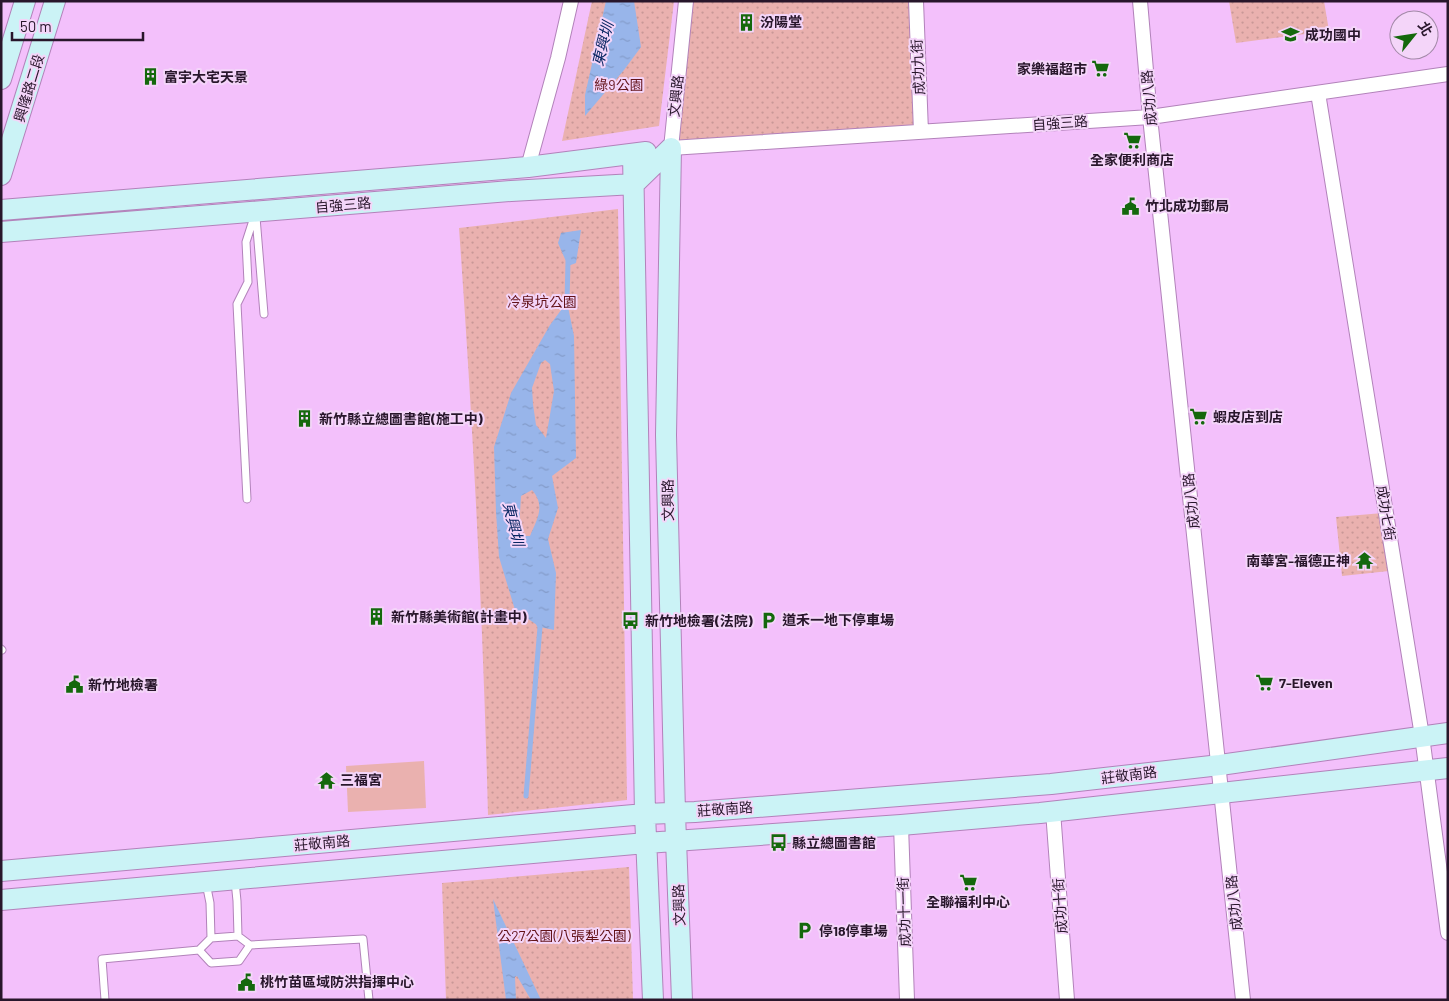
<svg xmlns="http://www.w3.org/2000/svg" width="1449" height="1001" font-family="Barlow,'Noto Sans TC',sans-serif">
<defs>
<pattern id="green-dots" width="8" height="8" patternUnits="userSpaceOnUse" patternTransform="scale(1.25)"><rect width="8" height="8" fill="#eab1af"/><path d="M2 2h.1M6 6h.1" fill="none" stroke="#c99897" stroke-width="1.8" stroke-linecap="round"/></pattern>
<pattern id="water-ripples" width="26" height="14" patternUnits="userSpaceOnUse" patternTransform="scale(1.25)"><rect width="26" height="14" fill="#98b5ea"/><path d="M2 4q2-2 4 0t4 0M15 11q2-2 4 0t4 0" fill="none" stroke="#839bc9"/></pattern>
</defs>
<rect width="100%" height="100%" fill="#f3c0fb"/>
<!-- green -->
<path fill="url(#green-dots)" d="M592,1h82l-15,125 -97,15z
M686,1h230l5,131 -250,16z
M1229,1h95l5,30 -93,12z
M618,209l9,591 -139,15c-5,-196 -15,-391 -29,-587z
M1383,513l6,58 -47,5 -6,-59z
M629,867l4,133h-187l-4,-117z"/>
<!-- pitch -->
<path fill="#eab1af" d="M424,761l2,47 -78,4 -2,-46z"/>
<!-- water -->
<path fill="url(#water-ripples)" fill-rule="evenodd" d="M606,1h28l7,46 -17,23 -39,46v-21z
M581,230l-5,33 -8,3 -10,-23 3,-10z
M567,302l7,34 2,122 -24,18 6,32 -10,31 8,34 -2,57 -14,-3 -25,-17 -16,-53 -3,-45 -2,-65 17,-54 39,-68zM545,360l5,4 4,27 -8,47 -10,-13 -3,-21 -1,-16 9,-25zM532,490c14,16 5,29 -2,46h-6l-5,-7 2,-33z
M493,899l48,101h-10l-14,-24 -2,1 1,23h-10z"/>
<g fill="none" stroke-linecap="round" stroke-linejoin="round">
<!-- stream -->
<path stroke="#98b5ea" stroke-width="5" d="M565,307l2,-5 1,-41
M526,796l14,-169 -2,-5"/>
<defs>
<path id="lane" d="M256,217l8,97
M247,499l-10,-195 11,-22 -2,-40 9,-28
M1,649l1,1
M235,881l2,20 1,35
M206,883l4,20 1,35
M199,950l12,13 28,-2 11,-16
M105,1000l-3,-41 97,-9 12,-12 27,-2 12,9 113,-6 6,61"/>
<path id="street" d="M686,1l-15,147 479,-31 298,-43
M916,1l5,131
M1140,1l10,116 93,883
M1318,93l104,643 26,197
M528,167l30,-109 13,-57
M1053,811l14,189
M901,825l6,175"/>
<path id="secondary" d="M1,79l24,-78
M671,148l-5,287 9,378 7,187
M633,154l12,660 8,186
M1,175l54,-174
M1,210l527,-43 118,-15
M1,232l510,-41 123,-7 37,-36
M1,871l644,-57 50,-2 356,-28 169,-19 228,-32
M1,900l645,-57 255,-18 139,-12 408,-45"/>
</defs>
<!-- lane casing -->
<use href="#lane" stroke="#b282ba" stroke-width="9"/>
<!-- street casing -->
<use href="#street" stroke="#b282ba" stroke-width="16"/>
<!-- secondary casing -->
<use href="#secondary" stroke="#b282ba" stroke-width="22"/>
<!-- lane -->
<use href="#lane" stroke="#fff" stroke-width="7"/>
<!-- street -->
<use href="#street" stroke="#fff" stroke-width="14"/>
<!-- secondary -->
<use href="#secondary" stroke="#cbf3f6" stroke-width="20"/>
</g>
<!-- icons -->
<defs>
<symbol id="building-bare" viewBox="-9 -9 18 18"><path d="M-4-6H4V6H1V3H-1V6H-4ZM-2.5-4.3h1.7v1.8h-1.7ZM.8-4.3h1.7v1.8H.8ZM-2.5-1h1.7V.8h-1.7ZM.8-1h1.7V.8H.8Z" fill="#14680c" stroke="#f4d5f9" stroke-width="2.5" paint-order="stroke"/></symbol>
<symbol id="school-bare" viewBox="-9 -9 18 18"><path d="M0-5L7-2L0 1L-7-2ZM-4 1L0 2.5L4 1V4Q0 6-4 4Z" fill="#14680c" stroke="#f4d5f9" stroke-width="2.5" paint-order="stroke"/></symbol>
<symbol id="supermarket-bare" viewBox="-9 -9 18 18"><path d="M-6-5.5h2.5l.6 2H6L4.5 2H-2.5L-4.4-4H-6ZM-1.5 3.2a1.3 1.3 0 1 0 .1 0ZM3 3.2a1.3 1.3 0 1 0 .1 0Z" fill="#14680c" stroke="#f4d5f9" stroke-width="2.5" paint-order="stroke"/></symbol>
<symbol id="civic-bare" viewBox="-9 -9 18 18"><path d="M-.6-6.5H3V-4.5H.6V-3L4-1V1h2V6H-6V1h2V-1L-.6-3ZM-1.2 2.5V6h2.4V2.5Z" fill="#14680c" stroke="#f4d5f9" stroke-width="2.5" paint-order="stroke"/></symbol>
<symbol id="temple-bare" viewBox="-9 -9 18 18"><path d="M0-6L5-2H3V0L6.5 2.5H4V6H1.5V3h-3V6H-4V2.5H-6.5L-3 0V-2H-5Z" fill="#14680c" stroke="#f4d5f9" stroke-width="2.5" paint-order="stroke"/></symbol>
<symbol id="parking-bare" viewBox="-9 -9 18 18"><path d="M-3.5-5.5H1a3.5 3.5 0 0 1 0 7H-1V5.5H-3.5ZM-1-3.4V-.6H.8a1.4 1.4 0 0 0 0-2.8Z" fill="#14680c" stroke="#f4d5f9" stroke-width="2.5" paint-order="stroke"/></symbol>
<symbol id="bus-bare" viewBox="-9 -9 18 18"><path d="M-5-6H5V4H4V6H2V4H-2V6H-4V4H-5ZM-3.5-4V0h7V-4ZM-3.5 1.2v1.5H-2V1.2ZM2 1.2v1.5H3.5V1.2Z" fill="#14680c" stroke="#f4d5f9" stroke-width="2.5" paint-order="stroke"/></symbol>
</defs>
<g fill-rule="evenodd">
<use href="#building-bare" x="734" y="10" width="25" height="25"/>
<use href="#school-bare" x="1278" y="22" width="25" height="25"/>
<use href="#supermarket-bare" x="1088" y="56" width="25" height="25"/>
<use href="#building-bare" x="138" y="64" width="25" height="25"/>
<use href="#supermarket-bare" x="1120" y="128" width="25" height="25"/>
<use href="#civic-bare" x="1118" y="194" width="25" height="25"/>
<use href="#supermarket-bare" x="1186" y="404" width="25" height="25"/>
<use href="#building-bare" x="292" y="406" width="25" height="25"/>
<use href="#temple-bare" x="1352" y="548" width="25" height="25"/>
<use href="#building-bare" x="364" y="604" width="25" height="25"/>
<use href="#parking-bare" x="756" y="608" width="25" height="25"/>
<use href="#bus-bare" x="618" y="608" width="25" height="25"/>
<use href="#supermarket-bare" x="1252" y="670" width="25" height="25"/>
<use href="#civic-bare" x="62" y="672" width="25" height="25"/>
<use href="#temple-bare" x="314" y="768" width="25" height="25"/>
<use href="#bus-bare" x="766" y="830" width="25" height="25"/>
<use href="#supermarket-bare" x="956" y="870" width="25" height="25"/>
<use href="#parking-bare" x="792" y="918" width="25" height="25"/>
<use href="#civic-bare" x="234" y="970" width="25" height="25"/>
</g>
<g text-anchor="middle" stroke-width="4" stroke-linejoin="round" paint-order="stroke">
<!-- poi labels -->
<g font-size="14" font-weight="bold" fill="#28162b" stroke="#f4d5f9" text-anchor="start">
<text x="760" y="27">汾陽堂</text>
<text x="1305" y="40">成功國中</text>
<text x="1087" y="74" text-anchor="end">家樂福超市</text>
<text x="164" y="82">富宇大宅天景</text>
<text x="1132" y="165" text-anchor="middle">全家便利商店</text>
<text x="1145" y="211">竹北成功郵局</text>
<text x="1213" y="422">蝦皮店到店</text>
<text x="319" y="424">新竹縣立總圖書館(施工中)</text>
<text x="1350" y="566" text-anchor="end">南華宮-福德正神</text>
<text x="391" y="622">新竹縣美術館(計畫中)</text>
<text x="782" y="625">道禾一地下停車場</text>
<text x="645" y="626">新竹地檢署(法院)</text>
<text x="1279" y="688">7-Eleven</text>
<text x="88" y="690">新竹地檢署</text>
<text x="340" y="785">三福宮</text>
<text x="792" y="848">縣立總圖書館</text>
<text x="968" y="907" text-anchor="middle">全聯福利中心</text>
<text x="819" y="936">停18停車場</text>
<text x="260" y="987">桃竹苗區域防洪指揮中心</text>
</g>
<!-- street labels -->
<g font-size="14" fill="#28162b" stroke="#f4d5f9">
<text transform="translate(918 67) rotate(-93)" y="5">成功九街</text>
<text transform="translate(29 88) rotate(-73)" y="5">興隆路二段</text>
<text transform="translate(676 96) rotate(-84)" y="5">文興路</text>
<text transform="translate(1149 98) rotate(-95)" y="5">成功八路</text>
<text transform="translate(1060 123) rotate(-4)" y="5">自強三路</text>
<text transform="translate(343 205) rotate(-5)" y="5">自強三路</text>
<text transform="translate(668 500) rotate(-91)" y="5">文興路</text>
<text transform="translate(1191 501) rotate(-96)" y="5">成功八路</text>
<text transform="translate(1386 513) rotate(81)" y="5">成功七街</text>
<text transform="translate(1129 775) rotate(-7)" y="5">莊敬南路</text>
<text transform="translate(725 809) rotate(-4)" y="5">莊敬南路</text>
<text transform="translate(322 843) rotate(-5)" y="5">莊敬南路</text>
<text transform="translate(1234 903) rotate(-96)" y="5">成功八路</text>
<text transform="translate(679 905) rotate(-92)" y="5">文興路</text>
<text transform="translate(1060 906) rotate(-94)" y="5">成功十街</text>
<text transform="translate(904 912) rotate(-92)" y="5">成功十一街</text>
</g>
<!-- park labels -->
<g font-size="14" fill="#621218" stroke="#f4d5f9">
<text x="619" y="90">綠9公園</text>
<text x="542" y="307">冷泉坑公園</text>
<text x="564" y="941">公27公園(八張犁公園)</text>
</g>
<!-- water labels -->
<g font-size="15" font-style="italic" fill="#082662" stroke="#f4d5f9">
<text transform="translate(603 44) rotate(-76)" y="5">東興圳</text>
<text transform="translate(513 524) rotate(76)" y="5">東興圳</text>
</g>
</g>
<!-- border -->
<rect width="1449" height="1001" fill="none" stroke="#28162b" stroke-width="5"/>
<!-- north arrow -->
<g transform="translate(1414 35) rotate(60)"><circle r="24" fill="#f4d5f9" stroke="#a289a7"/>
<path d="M0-4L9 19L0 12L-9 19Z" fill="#14680c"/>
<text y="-8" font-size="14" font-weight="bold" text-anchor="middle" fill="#28162b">北</text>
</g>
<!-- scale -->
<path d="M12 32v8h131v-8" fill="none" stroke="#28162b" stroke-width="2.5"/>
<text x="20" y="32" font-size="15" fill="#28162b" stroke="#f4d5f9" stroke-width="4" paint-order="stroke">50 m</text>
</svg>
